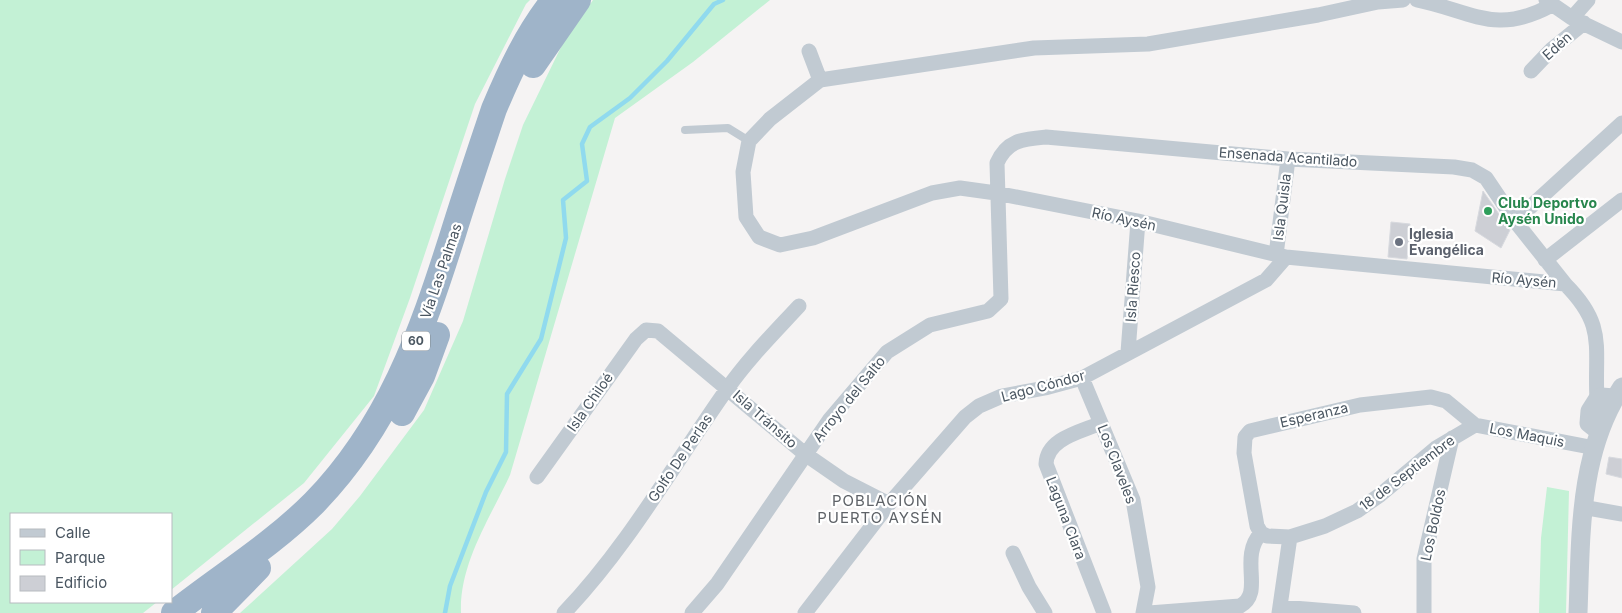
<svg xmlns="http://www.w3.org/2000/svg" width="1622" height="613" font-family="Inter,sans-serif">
<rect width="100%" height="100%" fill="#f5f3f3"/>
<!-- green -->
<path fill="#c3f1d5" d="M0,0h530l-4,4 -51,100 -65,194 -36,98 -70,87 -133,107v-76h-160v88h146l-14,11h-143z
M593,0h177l-77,62 -78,56 -105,357c-20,43 -51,89 -49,138h-221l92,-84 28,-33 64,-86 39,-89 42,-142 18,-54 40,-82z
M1547,487l22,4 -3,122h-27l2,-75z"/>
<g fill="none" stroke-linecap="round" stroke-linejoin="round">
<!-- stream -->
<path stroke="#90daee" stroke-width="4.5" d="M445,613l5,-27 36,-94 20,-40 1,-58 34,-55 25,-101 -3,-38 24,-19 -5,-37 8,-17 40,-29 37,-37 47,-57 9,-4"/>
</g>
<!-- building -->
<path fill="#cdcfd5" stroke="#d7d9de" d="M1483,191l27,39 -9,18 -26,-17z
M1391,222l19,2 -3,35 -19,-2z
M1609,457l13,2v19l-16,-4z"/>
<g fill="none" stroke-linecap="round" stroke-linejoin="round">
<!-- service -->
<path stroke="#c1cad2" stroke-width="8" d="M685,130l43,-2 21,13"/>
<!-- minor -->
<path stroke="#c1cad2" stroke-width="15" d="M1403,0l-25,2 -60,13 -170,29 -114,4 -214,32 -50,39 -21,22 -6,31 3,45 13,20 21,8 33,-7 119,-45 28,-5 36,5 142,28 148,36 279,27c42,42 29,62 32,116
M1417,0c54,11 79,36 135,5
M1546,0l26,18 50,24
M1572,18l16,-18
M809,51l11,29
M1531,71l21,-22 32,-26
M1515,221l107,-98
M1276,255l12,-96
M1545,260l77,-60
M1128,352l10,-131
M1082,378l51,122 15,87 -5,26
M1101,423c-20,9 -54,15 -55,41l58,149
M537,477l99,-138 10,-9 12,1 147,123 39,27 45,23
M1582,507l40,7
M1261,533l-4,-7 -13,-73 1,-16 5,-6 110,-26 71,-8 15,4 29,24
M1013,553l16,34 16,26
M1281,607l73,6
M564,613c64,-67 110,-149 163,-224 21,-30 47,-56 72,-83
M692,613l25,-29 113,-165 57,-67 43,-27 58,-14 13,-12 -4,-136c10,-23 26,-24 49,-26l242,22 166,8 18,3 14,8 29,43 50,63
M805,613l84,-109 76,-87 14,-11 23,-10 43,-8 37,-10 184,-98 20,-23
M1149,613l91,-7c25,-13 -2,-48 21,-73l6,3 23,1 35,-11 32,-15 23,-16 56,-47 39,-23 120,23
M1279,613l11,-76
M1424,613v-54l28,-121"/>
<!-- tertiary -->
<path stroke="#c1cad2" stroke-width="19" d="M1599,431l-10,-8 1,-12 7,-11 4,-3 14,1
M1578,613c3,-76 0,-160 44,-226"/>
<!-- trunk -->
<path stroke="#9fb4c9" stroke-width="26" d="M533,65l45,-65
M402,413l20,-37 15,-41
M174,613c47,-37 98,-68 140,-110 75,-77 107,-168 139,-269 13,-42 27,-83 41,-125 16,-38 34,-77 60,-109
M214,613l44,-45"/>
</g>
<!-- markers -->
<circle fill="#2e9e5b" stroke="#fff" stroke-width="2" cx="1488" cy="211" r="5"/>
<circle fill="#6b7280" stroke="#fff" stroke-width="2" cx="1399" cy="242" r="5"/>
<g text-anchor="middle" stroke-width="4.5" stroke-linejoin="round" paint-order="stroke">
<!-- shield labels -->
<rect fill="#fff" stroke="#808990" stroke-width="1" x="402" y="331.5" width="28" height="19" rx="4"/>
<g font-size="12" font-weight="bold" fill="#4a5661">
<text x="416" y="345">60</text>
</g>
<!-- street labels -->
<g font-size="14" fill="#4a5661" stroke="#fff">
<text transform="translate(1557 46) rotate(-42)" y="5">Edén</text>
<text transform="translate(1288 157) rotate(4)" y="5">Ensenada Acantilado</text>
<text transform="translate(1282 207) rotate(-83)" y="5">Isla Quisla</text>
<text transform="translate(1124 219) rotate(12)" y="5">Río Aysén</text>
<text transform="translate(441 271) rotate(-71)" y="5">Vía Las Palmas</text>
<text transform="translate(1524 280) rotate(5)" y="5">Río Aysén</text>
<text transform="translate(1133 287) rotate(-86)" y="5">Isla Riesco</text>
<text transform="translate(1043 386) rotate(-15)" y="5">Lago Cóndor</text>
<text transform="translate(849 399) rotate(-51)" y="5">Arroyo del Salto</text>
<text transform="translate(590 402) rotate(-55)" y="5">Isla Chiloé</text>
<text transform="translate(1314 415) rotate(-13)" y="5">Esperanza</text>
<text transform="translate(765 419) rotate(41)" y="5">Isla Tránsito</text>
<text transform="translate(1527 435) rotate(11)" y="5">Los Maquis</text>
<text transform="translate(680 458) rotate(-56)" y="5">Golfo De Perlas</text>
<text transform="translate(1117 464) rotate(69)" y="5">Los Claveles</text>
<text transform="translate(1407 473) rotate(-37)" y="5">18 de Septiembre</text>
<text transform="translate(1066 518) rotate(69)" y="5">Laguna Clara</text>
<text transform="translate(1433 525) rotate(-78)" y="5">Los Boldos</text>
</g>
<!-- leisure labels -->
<g font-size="14" font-weight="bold" fill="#27864d" stroke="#fff" text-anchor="start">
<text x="1498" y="208">Club Deportvo<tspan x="1498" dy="16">Aysén Unido</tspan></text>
</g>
<!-- worship labels -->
<g font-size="14" font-weight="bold" fill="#5b616d" stroke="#fff" text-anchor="start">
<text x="1409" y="239">Iglesia<tspan x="1409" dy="16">Evangélica</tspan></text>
</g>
<!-- neighbourhood labels -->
<g font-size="15" letter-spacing="1" fill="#5f6368" stroke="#fff">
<text x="880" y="506">POBLACIÓN<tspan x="880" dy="17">PUERTO AYSÉN</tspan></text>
</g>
</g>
<!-- legend -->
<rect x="10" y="513" width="162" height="90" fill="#ffffff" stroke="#b7bbc0"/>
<rect x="20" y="529" width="25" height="8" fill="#c1cad2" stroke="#b7bbc0"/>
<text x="55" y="538" font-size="15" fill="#4a5661">Calle</text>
<rect x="20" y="550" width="25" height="15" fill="#c3f1d5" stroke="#b7bbc0"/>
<text x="55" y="563" font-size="15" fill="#4a5661">Parque</text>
<rect x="20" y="576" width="25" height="15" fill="#cdcfd5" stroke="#b7bbc0"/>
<text x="55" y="588" font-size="15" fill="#4a5661">Edificio</text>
</svg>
